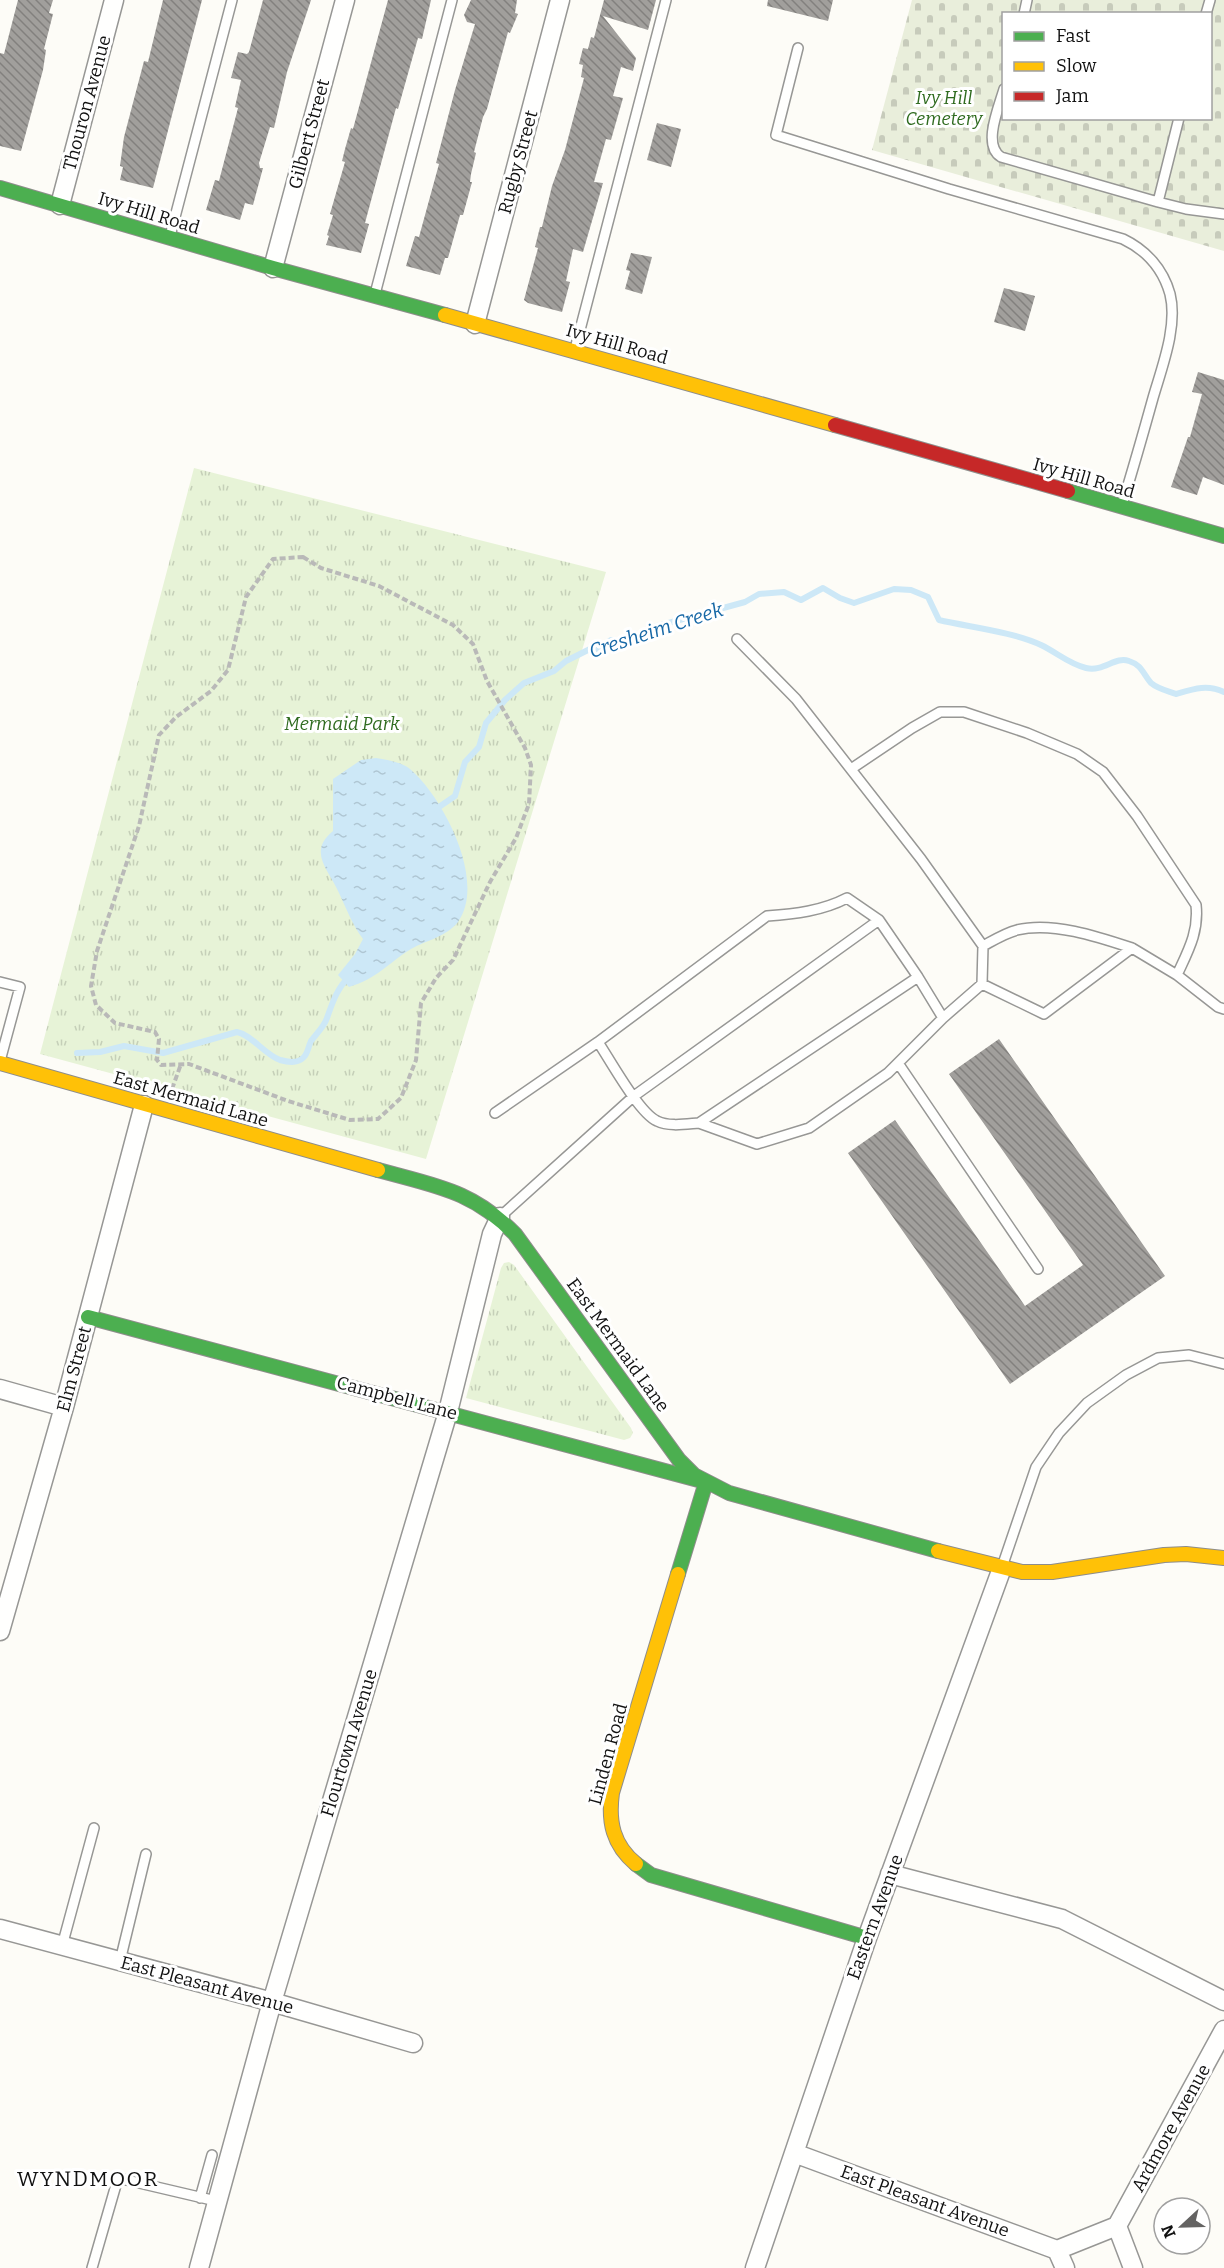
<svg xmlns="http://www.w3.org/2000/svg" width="1224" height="2268" font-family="Bitter,serif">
<defs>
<pattern id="cemetery-stones" width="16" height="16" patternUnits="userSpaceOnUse" patternTransform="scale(1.5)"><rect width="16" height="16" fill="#e9eedb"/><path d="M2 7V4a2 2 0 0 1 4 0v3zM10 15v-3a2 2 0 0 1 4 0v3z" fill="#c7cbbb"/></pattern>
<pattern id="park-tufts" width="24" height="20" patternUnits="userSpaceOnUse" patternTransform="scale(1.5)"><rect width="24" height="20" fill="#e7f3d7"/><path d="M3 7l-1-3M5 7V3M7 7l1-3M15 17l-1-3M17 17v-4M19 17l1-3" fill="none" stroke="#c5cfb8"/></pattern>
<pattern id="water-ripples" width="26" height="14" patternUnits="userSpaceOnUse" patternTransform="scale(1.5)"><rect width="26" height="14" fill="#cde8f7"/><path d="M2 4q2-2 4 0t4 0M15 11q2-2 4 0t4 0" fill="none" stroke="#afc6d3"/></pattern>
<pattern id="building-back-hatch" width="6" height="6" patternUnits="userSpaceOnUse" patternTransform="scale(1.5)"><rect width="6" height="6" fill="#a19f9c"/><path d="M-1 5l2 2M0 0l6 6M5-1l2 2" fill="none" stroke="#82807e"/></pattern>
</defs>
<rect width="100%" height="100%" fill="#fdfcf7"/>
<!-- cemetery -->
<path fill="url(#cemetery-stones)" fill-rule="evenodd" d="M912,0h312v251l-352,-101zM1004,14h206v104h-206z"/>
<!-- park -->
<path fill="url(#park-tufts)" d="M194,468l412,104 -180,587 -386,-105z
M509,1262l5,3 117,163 2,5 -3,5 -6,2 -158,-42 35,-130 3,-5z"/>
<!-- water -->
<path fill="url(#water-ripples)" d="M376,758c11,2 26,4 34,11 33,28 77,112 48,153 -12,15 -31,18 -47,27 -24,15 -33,29 -62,38l-11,-12 17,-21 8,-15c-11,-15 -16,-29 -24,-46 -10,-23 -32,-41 -6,-62v-52l28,-19z"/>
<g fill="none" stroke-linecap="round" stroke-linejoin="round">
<!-- stream -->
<path stroke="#cde8f7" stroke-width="6" d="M436,809l19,-13 10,-34 14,-15 7,-24 19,-23 19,-17 30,-12 12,-10 24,-12 8,1 13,-10 20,3 9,-9 14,-7 91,-25 14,-8 25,-2 17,8 22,-12 17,10 14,5 40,-14 17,1 17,7 11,23c30,7 75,12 102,25 15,7 28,19 45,23 18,4 29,-12 43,-7 13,4 14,13 22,22 7,6 17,8 25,11 17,-5 31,-10 48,-2
M77,1053l23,-1 24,-6 39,7 74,-21c15,3 27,22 43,28 7,2 17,4 23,-2 5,-4 5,-11 8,-17 5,-7 13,-14 16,-23 5,-14 10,-30 22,-41"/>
</g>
<!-- building -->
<path fill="url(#building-back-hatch)" d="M18,0h35l-4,13 4,1 -9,35 2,1 -3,20 -22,81 -21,-5v-93l4,1z
M163,0h39l-49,188 -33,-8 3,-13 -3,-1 4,-29 20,-76 4,1z
M263,0h48l-24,72 -13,56 -4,-1 -11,36 1,5h3l-10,37 -8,-2 -5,17 -34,-10 9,-30 4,1 19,-73 -3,-1 6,-27 -10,-2 7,-26 9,2 2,-2z
M388,0h43l-9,39 -4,-1 -20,71 -2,-1 -31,115 4,1 -8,29 -35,-8 3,-9 -2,-1 6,-20 -3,-1 15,-52 -3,-1 3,-12 6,-21 2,1z
M471,0h46l-2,13 3,1 -8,19 -2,-1 -21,77 -4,8 -9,35 2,1 -5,21 -1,8h2l-9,33h-3l-12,43h-3l-5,17 -34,-9 9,-30 4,1 20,-73 -3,-1 19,-73 20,-66 -8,-2 -3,-7z
M604,0h52l-8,30 -45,-14 33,42 -3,13 -12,-4 -8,29 10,2 -12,42 -5,-1 -12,43 9,1 -20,69 -10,-3 -7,32 4,1 -8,30 -34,-9 -4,-3 14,-52 -3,-1 5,-20h2l10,-41 13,-36 19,-72 -3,-1 2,-12 -4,-1 4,-16 5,1 3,-12 3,1z
M768,0h65l-5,21 -61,-15z
M657,123l24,6 -10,38 -24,-7z
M631,253l21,4 -10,37 -17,-5 5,-18 -4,-1z
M1004,288l31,8 -10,35 -31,-9z
M1198,372l26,8v105l-21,-8 -6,18 -26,-8 17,-50h2l12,-43 -10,-2z
M999,1039l166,237 -155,108 -162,-231 47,-33 130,186 58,-41 -134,-191z"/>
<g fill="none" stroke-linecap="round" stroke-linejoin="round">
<defs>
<path id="lane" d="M1024,14l3,-14
M1206,14l4,-14
M798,48l-22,87 173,54 174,50c23,11 40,30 47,55 8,32 -8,73 -17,104 -10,36 -20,71 -31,107
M1004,89c-5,18 -22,56 -3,68l157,45 28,7 38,5
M1158,202l21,-84
M170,236l62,-236
M375,294l77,-294
M575,349l91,-349
M737,639l59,60 125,160 62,87 -1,38
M851,769l61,-41 28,-16h24l63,21 50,21 26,18 34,44 59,89c3,27 -8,46 -19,70
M983,946c11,-6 22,-13 34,-16 35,-9 82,7 115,18
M0,982l20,5 -20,74
M943,1018l39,-34 62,30 88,-66 45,27 41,32 6,2
M598,1042l169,-126c28,-2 55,-5 80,-18l32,22
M898,1063l140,206
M495,1113l103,-71c12,18 41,71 59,79 12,6 29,3 42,2l219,-146 -39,-57 -245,176 -133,120
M699,1123l58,21 52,-16 79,-55 55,-55 -25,-41
M1003,1564l33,-97 23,-34 28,-30 39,-28 32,-17 31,-3 35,9
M62,1946l32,-118
M120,1961l26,-107
M200,2198l12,-43
M92,2268l26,-90 98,23"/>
<path id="street" d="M60,205l54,-205
M273,268l72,-268
M475,324l85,-324
M0,1389l64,18
M0,1631l64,-224 80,-302
M890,1874l172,45 162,82
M0,1929l272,73 141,41
M794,2153l263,97
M1117,2226l107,-196
M199,2268l73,-266 176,-590 44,-178 8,-17
M755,2268l112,-330 135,-370
M1065,2268l-8,-18 60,-24 16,42"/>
<path id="fast" d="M0,188l273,80 172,47
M1068,491l156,45
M378,1170c57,16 94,20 137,64l164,226 15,15 35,18 209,58
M88,1317l618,165 -28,92
M636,1864l15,11 216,63"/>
<path id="slow" d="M445,315l390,110
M0,1063l378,107
M938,1551l84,21h30l112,-17 22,-1 38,4
M636,1864c-23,-19 -28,-42 -24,-71l66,-219"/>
<path id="jam" d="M835,425l233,66"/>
</defs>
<!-- lane casing -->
<use href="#lane" stroke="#979795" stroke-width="12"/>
<!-- street casing -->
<use href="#street" stroke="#979795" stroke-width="21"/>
<!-- fast casing -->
<use href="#fast" stroke="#8e8d8b" stroke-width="16"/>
<!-- slow casing -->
<use href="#slow" stroke="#8e8d8b" stroke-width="16"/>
<!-- jam casing -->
<use href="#jam" stroke="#8e8d8b" stroke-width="16"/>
<!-- path -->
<path stroke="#b9b9b8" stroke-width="4" stroke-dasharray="6 3" stroke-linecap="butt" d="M303,557l18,11 58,18 74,39 20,19 14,37 38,67 6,17 -2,39 -13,34 -26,44 -37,78 -17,18 -15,25 -5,57 -15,38 -23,21 -28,1 -62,-19 -99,-37 -28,1 -4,-5 2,-21 -4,-7 -40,-9 -19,-18 -5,-19 6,-35 42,-125 20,-91 17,-18 35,-26 17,-21 18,-73 27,-38z
M172,1089l9,-25"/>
<!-- lane -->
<use href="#lane" stroke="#fffffe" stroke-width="9"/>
<!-- street -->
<use href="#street" stroke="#fffffe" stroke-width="18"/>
<!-- fast -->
<use href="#fast" stroke="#4caf50" stroke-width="14"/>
<!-- slow -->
<use href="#slow" stroke="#ffc107" stroke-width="14"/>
<!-- jam -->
<use href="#jam" stroke="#c62828" stroke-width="14"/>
</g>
<g text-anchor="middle" stroke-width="6" stroke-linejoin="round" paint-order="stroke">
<!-- park labels -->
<g font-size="18" font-style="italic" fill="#2f6b1f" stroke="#fff">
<text x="944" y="104">Ivy Hill<tspan x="944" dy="21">Cemetery</tspan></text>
<text x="342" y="730">Mermaid Park</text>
</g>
<!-- street labels -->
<g font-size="18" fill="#111" stroke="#fff">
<text transform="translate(87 103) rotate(-75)" y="6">Thouron Avenue</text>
<text transform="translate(309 134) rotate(-75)" y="6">Gilbert Street</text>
<text transform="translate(518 162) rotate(-75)" y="6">Rugby Street</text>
<text transform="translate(149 213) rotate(17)" y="6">Ivy Hill Road</text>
<text transform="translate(617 344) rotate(16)" y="6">Ivy Hill Road</text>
<text transform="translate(1084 478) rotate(16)" y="6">Ivy Hill Road</text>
<text transform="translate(191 1099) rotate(16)" y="6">East Mermaid Lane</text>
<text transform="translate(618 1345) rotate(54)" y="6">East Mermaid Lane</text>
<text transform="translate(74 1369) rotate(-75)" y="6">Elm Street</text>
<text transform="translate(397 1398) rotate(15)" y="6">Campbell Lane</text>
<text transform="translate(349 1743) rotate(-73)" y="6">Flourtown Avenue</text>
<text transform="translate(608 1754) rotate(-75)" y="6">Linden Road</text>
<text transform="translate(875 1917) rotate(-70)" y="6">Eastern Avenue</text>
<text transform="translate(207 1985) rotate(15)" y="6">East Pleasant Avenue</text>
<text transform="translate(1171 2128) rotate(-61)" y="6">Ardmore Avenue</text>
<text transform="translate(925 2201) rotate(20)" y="6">East Pleasant Avenue</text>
</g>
<!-- water labels -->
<g font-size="20" font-style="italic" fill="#1768a6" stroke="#fff">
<text transform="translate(656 630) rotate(-18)" y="7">Cresheim Creek</text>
</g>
<!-- quarter labels -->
<g font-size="21" letter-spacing="1.5" fill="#111" stroke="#fff">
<text x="88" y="2186">WYNDMOOR</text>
</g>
</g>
<!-- legend -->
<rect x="1002" y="12" width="210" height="108" fill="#ffffff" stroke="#a0a0a0" stroke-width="1.5"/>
<rect x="1014" y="32" width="30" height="9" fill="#4caf50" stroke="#a0a0a0" stroke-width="1.5"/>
<text x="1056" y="42" font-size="18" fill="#111111">Fast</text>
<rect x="1014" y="62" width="30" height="9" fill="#ffc107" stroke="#a0a0a0" stroke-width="1.5"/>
<text x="1056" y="72" font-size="18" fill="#111111">Slow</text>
<rect x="1014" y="92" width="30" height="9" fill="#c62828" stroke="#a0a0a0" stroke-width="1.5"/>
<text x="1056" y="102" font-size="18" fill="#111111">Jam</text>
<!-- north arrow -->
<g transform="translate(1182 2226) rotate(248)"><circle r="28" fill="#ffffff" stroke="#a0a0a0" stroke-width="1.5"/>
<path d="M0-4.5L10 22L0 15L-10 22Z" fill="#646362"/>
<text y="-9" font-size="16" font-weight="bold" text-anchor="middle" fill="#111111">N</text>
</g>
</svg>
